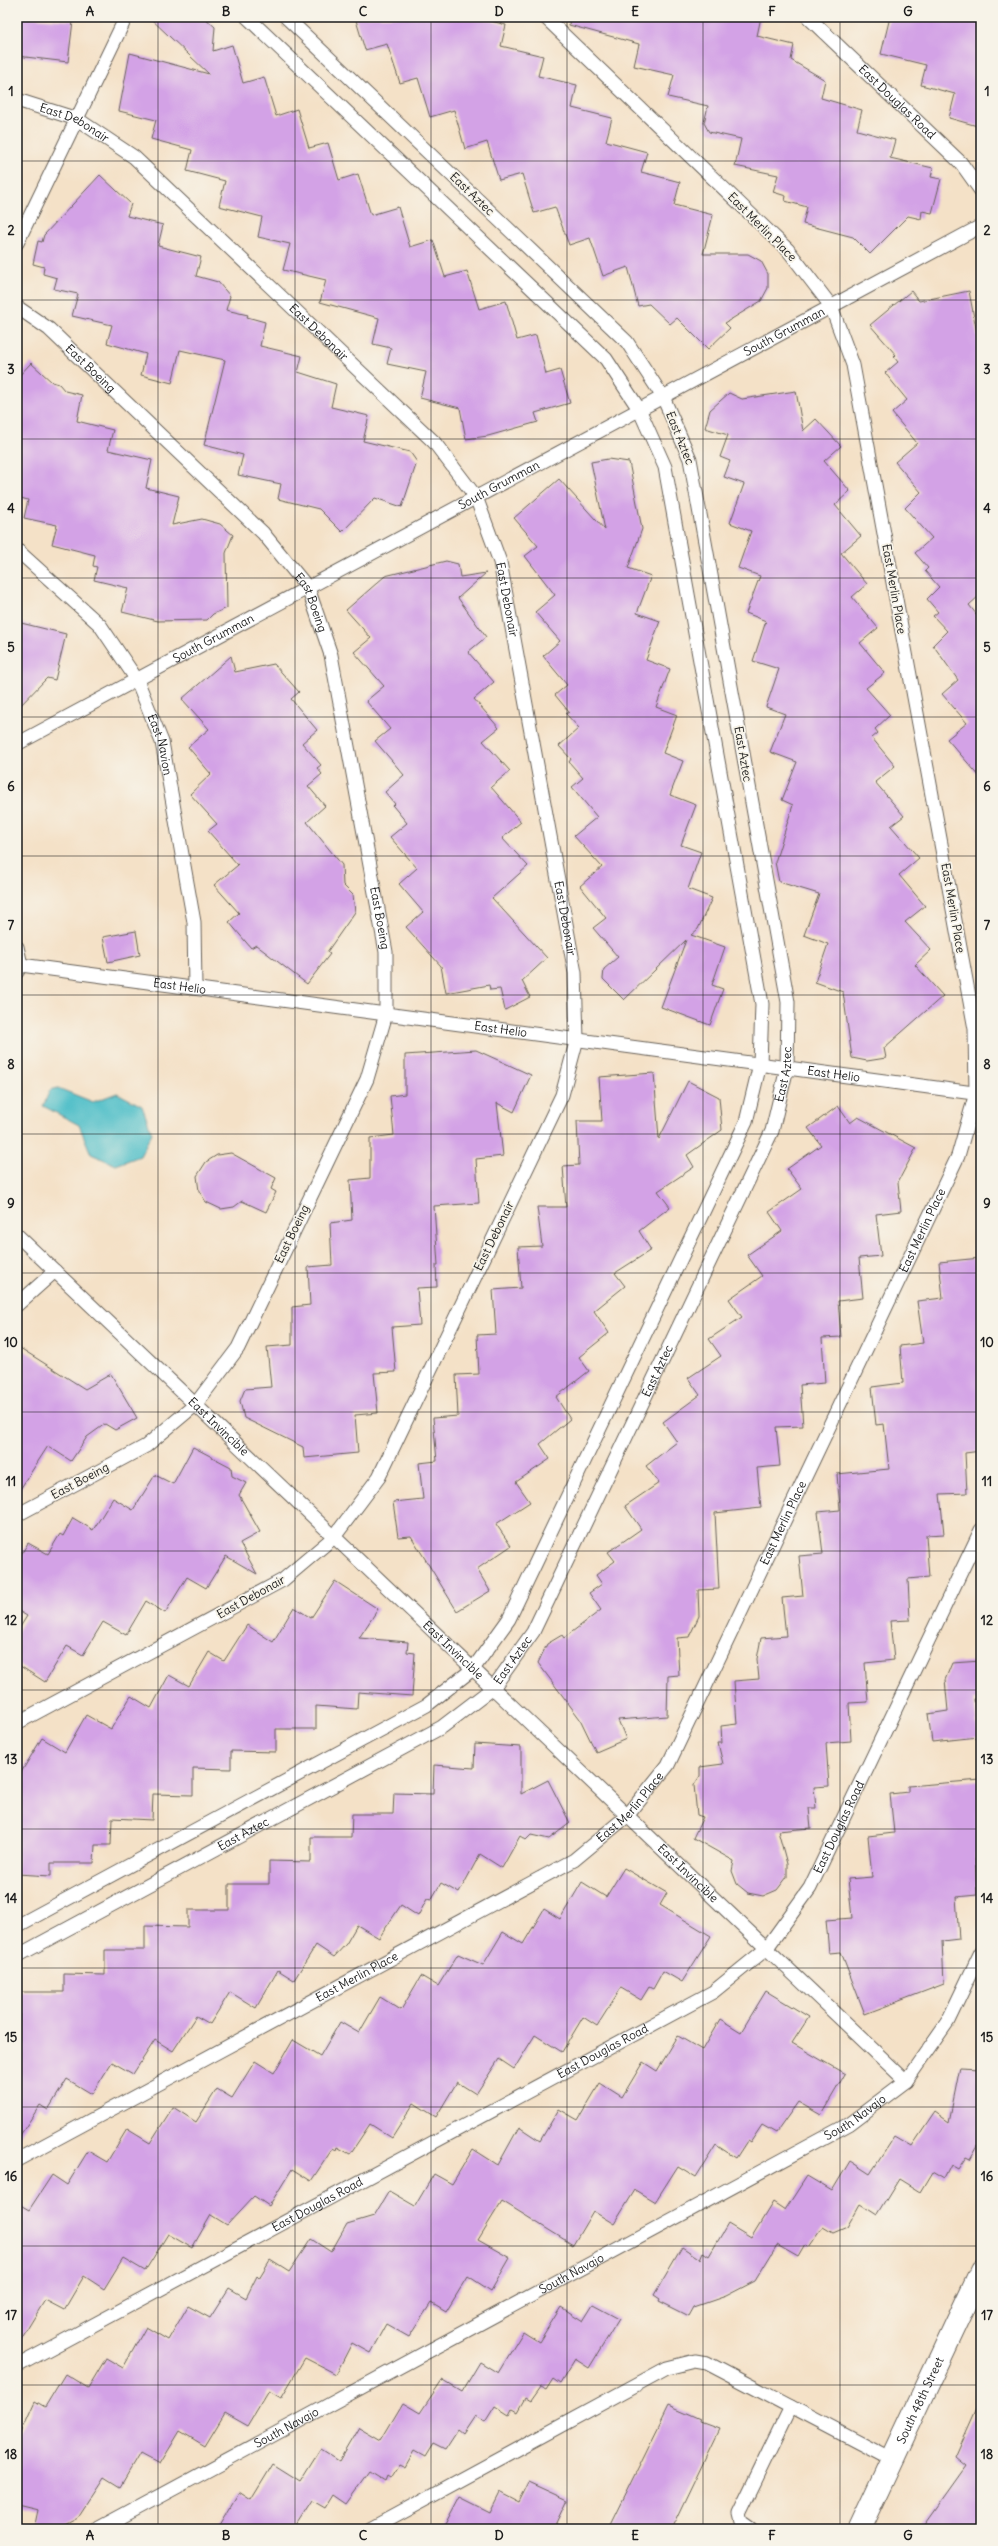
<svg xmlns="http://www.w3.org/2000/svg" width="998" height="2546" font-family="Delius,sans-serif">
<rect width="100%" height="100%" fill="#f7f3e8"/>
<filter id="ink" filterUnits="userSpaceOnUse"><feTurbulence type="fractalNoise" baseFrequency=".025" numOctaves="2"/><feDisplacementMap in="SourceGraphic" scale="8" xChannelSelector="R" yChannelSelector="G"/><feConvolveMatrix kernelMatrix="1 2 1 2 8 2 1 2 1" color-interpolation-filters="sRGB"/></filter>
<filter id="wash" filterUnits="userSpaceOnUse"><feTurbulence type="fractalNoise" baseFrequency=".012" numOctaves="4" result="noise"/><feDisplacementMap in="SourceGraphic" scale="16" xChannelSelector="R" yChannelSelector="G"/><feGaussianBlur stdDeviation="0.9" result="paint"/><feColorMatrix in="noise" values="0 0 0 0 0 0 0 0 0 0 0 0 0 0 0 0 0 1.4 0 .05"/><feComposite in="paint" operator="in"/></filter>
<g filter="url(#wash)">
<rect width="100%" height="100%" fill="#f4e1c7"/>
<!-- water -->
<path fill="#52c0c9" stroke="#376e72" d="M58,1088l35,14 24,-9 25,13 10,27 -12,23 -24,9 -25,-11 -12,-29 -36,-19 7,-16z"/>
<g id="blocks">
<!-- building -->
<path fill="#d3a2e6" d="M20,17l53,4 -5,41 -51,-6z
M149,17h55l11,10 -2,24 19,-6 11,38 21,-6 12,39 21,-7 12,39 19,-5 11,37 19,-6 13,41 27,-8 12,40 23,-7 12,37 22,-6 12,38 27,-8 11,39 19,-5 10,39 14,-4 10,33 -35,10 3,9 -50,14 -22,3 -6,-31 -40,-10 6,-26 -39,-8 4,-16 -18,-4 6,-26 -59,-16 6,-22 -43,-10 7,-26 -32,-7 4,-20 -43,-11 6,-25 -38,-10 5,-21 -41,-11 5,-19 -37,-9 11,-58 79,21z
M355,17h121l30,8 -5,21 42,10 -5,20 39,9 -5,23 40,10 -6,23 41,11 -6,20 39,10 -6,23 39,10 -10,39h45l13,7 7,13v14l-7,13 -36,22 5,5 -22,21 -31,-31 -7,6 -21,-20 -11,2 -10,-39 -25,9 -13,-38 -21,7 -14,-38 -21,6 -12,-39 -23,6 -12,-38 -22,7 -11,-39 -24,7 -12,-39 -18,5 -13,-39 -22,6z
M570,17h191l-4,19 37,9 -3,15 34,20 -4,18 41,12 -5,20 38,10 -5,18 43,10 -2,9 10,2 -9,34 -10,-2 -1,8 -13,-3 -38,38 -17,-17 -50,-13 4,-17 -22,-6 1,-5 -13,-4 5,-17 -43,-9 6,-27 -32,-7 -5,-9 4,-17 -40,-9 6,-22 -40,-9 5,-22 -70,-19z
M890,17h91v110l-32,-9 6,-24 -34,-9 5,-20 -45,-11z
M100,175l31,29 -4,12 36,9 -5,21 43,11 -5,19 22,6 12,14 -4,14 22,5 -1,2 18,5 -5,24 42,10 -4,16 38,12 -5,23 38,9 -6,25 47,11 7,10 -15,45 -27,-9 -33,34 -23,-23 -41,-10 3,-15 -43,-9 5,-20 -39,-10 21,-85 -45,-10 -8,33 -31,-8 5,-21 -39,-11 5,-18 -40,-9 6,-22 -24,-5 3,-11 -14,-4 1,-7 -11,-3 5,-23 4,1 2,-7z
M911,291l8,10 50,-10 12,64v230l-2,11 -10,9 12,15v158l-34,-39 20,-16 -25,-29 16,-14 -25,-35 14,-14 -14,-15 5,-4 -11,-13 12,-12 -14,-16 3,-3 -13,-15 17,-15 -27,-30 16,-16 -26,-30 22,-19 -25,-30 15,-13 -22,-27 13,-11 -4,-5 2,-2 -26,-30z
M31,363l21,19 7,2 6,7 17,4 -5,26 36,9 -5,20 44,10 -6,28 33,8 -7,29 30,-6 18,5 13,11 -7,18 1,55 -14,6 -6,6 -49,1 -36,-9 6,-24 -34,-8 3,-13 -4,-1 2,-11 -43,-11 5,-19 -33,-7 4,-18 -11,-3v-119z
M796,391l7,40 13,-12 25,27 -17,15 26,30 -15,14 26,31 -20,17 26,31 -15,13 26,31 -18,15 25,30 -19,15 24,27 -15,14 3,4 -6,5 23,28 -20,16 29,34 -13,10 28,32 -20,17 26,31 -20,16 26,28 -16,15 28,31 -59,52 2,10 -19,3 -15,-3 -9,-66 -28,-10 13,-38 -24,-9 15,-41 -40,-12 -4,-20 18,-57 -11,-5 15,-38 -27,-10 15,-38 -19,-7 13,-38 -26,-8 13,-40 -20,-8 14,-37 -22,-8 13,-37 -21,-8 14,-39 -20,-7 6,-16 -10,-4 8,-22 -23,-7 5,-18 19,-17 13,6z
M608,459l21,3 13,67 -14,39 23,8 -14,37 23,8 -14,39 24,9 -14,38 21,8 -14,38 20,8 -13,34 26,10 -15,40 20,7 -13,37 24,9 -14,31 -7,6 34,12 -13,38 11,4 -13,36 -49,-18 25,-67 -62,60 -21,-21 1,-10 14,-12 -25,-29 13,-10 -26,-32 22,-19 -28,-31 23,-19 -25,-30 11,-9 -14,-16 2,-3 -12,-13 20,-18 -13,-14 3,-2 -14,-17 12,-10 -24,-29 17,-15 -25,-29 20,-17 -30,-39 13,-10 -24,-28 45,-39 46,51 -14,-68z
M446,561l12,3 2,13 26,-4 -28,25 28,39 -18,15 26,30 -20,17 25,29 -16,13 27,30 -19,16 30,35 -19,16 26,28 -36,32 55,60 -25,23 8,16 -25,13 -5,-21 -10,1 -1,-5 -43,8 -5,-27 -35,-39 17,-15 -24,-28 18,-16 -27,-31 17,-14 -14,-17 2,-2 -10,-12 19,-17 -29,-34 15,-12 -24,-28 18,-15 -30,-34 17,-14 -25,-28 39,-34z
M17,622l49,12 -11,46 -8,-2 -30,31z
M231,656l4,16 39,-8 25,28 -8,7 26,31 -15,13 19,22 -4,3 5,6 -14,12 17,20 -18,16 35,43 1,20 10,10 2,17 -28,40 3,2 -23,30 -51,-39 -5,3 -22,-26 10,-9 -25,-28 24,-20 -30,-34 9,-7 -27,-30 21,-20 -23,-27 21,-18 -27,-30z
M136,931l4,24 -32,7 -5,-25z
M476,1050l55,25 -17,37 -17,-9 6,53 -27,3 3,44 -45,3 4,59h-2l1,22 -20,1 3,37 -28,2 4,45 -22,1 4,40 -23,2 3,38 -54,5 -1,-11 -59,-29 -4,-17 5,-12 26,-2 -4,-40 25,-2v-38l18,-2 -2,-38 24,-2 -2,-42 22,-3 -2,-40 20,-2v-40l24,-3 -4,-39 15,-2v-39z
M654,1073l5,66 29,-58 31,16 3,33 -35,25 7,12 -36,24 12,16 -31,24 12,19 -36,23 10,13 -31,25 15,22 -30,24 10,14 -33,26 14,22 -30,25 10,15 -34,23 14,20 -34,22 15,22 -34,23 13,22 -33,20 -46,-75 -13,1 -5,-35 30,-3 -4,-36 18,-2 -4,-43 25,-2 -2,-41 23,-1 -2,-39 19,-1 -3,-44 28,-2 -3,-41 24,-1 -5,-39h29l-3,-41 16,-1 -2,-44h25l-3,-44z
M838,1106l12,17 8,-6 58,31 -18,34 3,29 -25,3 5,42 -22,2 4,40 -25,3 3,36 -19,1 3,45 -25,2 3,41 -27,1 4,39 -23,2 4,40 -46,5 4,76 -21,1 1,26 -10,21 -12,1 2,37 -11,1 -1,40 -49,4 8,19 -30,13 -16,-33 -42,-56 9,-19 15,-9 2,3 37,-28 -12,-17 13,-9 -6,-9 19,-14 -7,-9 33,-23 -16,-23 34,-23 -13,-17 31,-24 -14,-20 37,-27 -12,-17 33,-22 -12,-17 33,-22 -13,-18 33,-23 -15,-21 35,-24 -13,-19 33,-23 -15,-20 34,-24 -13,-17z
M231,1153l45,25 -5,11 5,3 -10,20 -24,-11 -8,6 -13,2 -15,-7 -7,-11 -2,-15 9,-14 11,-7z
M981,1258v193l-16,2 2,40 -27,1 4,40 -18,1 3,42 -21,2 2,41 -20,1 4,39 -29,3 3,39 -19,1 2,38 -25,2 3,43 -15,1 2,21h-7l2,20 -33,3 9,33v13l-10,13 -14,6 -15,-3 -11,-9 -5,-13 2,-10 -41,-23 10,-21 -6,-2 -3,-30 6,-9v-9l23,-3 -5,-21h4l-1,-17 16,-2 -3,-43 25,-2 -2,-20 4,-21 25,-2 -4,-38 21,-2 -4,-40 24,-2 -5,-42 22,-2 -3,-36 52,-5 -5,-45 -8,1 -4,-38 31,-4 -3,-37 23,-3 -6,-42 26,-3 -4,-36z
M17,1346l68,43 26,-15 26,44 -22,12 -10,-6 -18,13 -16,24 -23,-15 -31,48z
M193,1447l38,20 1,9 14,7 -7,12 21,37 -20,11 17,31 -31,-18 -20,32 -19,-11 -22,36 -19,-12 -20,34 -23,-13 -20,33 -16,-9 -22,36 -28,-18v-32l10,-16 -10,-6v-49l11,-18 20,11 12,-20 3,2 10,-18 20,12 20,-32 20,12 22,-35 18,9z
M335,1581l43,28 -19,29 49,4 -1,10 8,1 -3,43 -54,-4 -1,17 -41,-3v23h-40v23l-45,-1v18l-38,-1v27l-40,-1 -1,26 -40,-2 -1,27h-16l-1,18h-43v13l-34,-2v-95l25,-41 23,14 21,-37 25,14 20,-33 20,12 18,-33 20,11 20,-34 15,9 23,-36 26,17 21,-35 17,11z
M981,1661v38h-7l4,38 -46,5 -4,-28 20,-3 -3,-31 7,-17z
M475,1744l46,3v47l27,-14 22,43 -21,16 -18,-4 -5,5 -6,-4 -18,32 -22,-14 -21,39 -18,-10 -10,17 -4,-1 -9,17 -17,-11 -22,33 -22,-13 -11,19 -12,13 -18,-12 -22,35 -16,-10 -22,38 -26,-16 -20,32 -14,-8 -23,35 -18,-11 -22,34 -21,-12 -20,32 -25,-15 -19,31 -8,-5 -23,35 3,-148h44v-18l41,1v-25h40v-24l43,1v-17h41v-26h40v-23l42,1v-25h40l1,-23h41l1,-21 39,1 1,-29 40,3z
M981,1780v73h-6l2,42 -21,2 3,42 -17,2 2,43 -79,30 -24,-62 -12,1 -3,-33 26,-2 -4,-39 24,-2 -4,-41 26,-3 -4,-39 18,-2v-6z
M624,1868l43,25 -7,12 51,31 -29,46 -19,-11 -10,18 -4,-2 -8,13 -20,-12 -24,38 -14,-9 -21,35 -27,-17 -21,34 -15,-10 -23,35 -19,-12 -21,35 -22,-14 -22,35 -22,-14 -20,30 -13,-7 -1,3 -3,-2 -22,33 -19,-12 -23,37 -15,-10 -27,29 -16,-10 -19,33 -24,-14 -23,37 -22,-13 -19,31 -20,-13 -20,34 -19,-10 -28,46v-143l12,7 23,-35 15,10 21,-34 19,11 20,-33 23,14 23,-36 23,15 21,-33 15,9 23,-37 19,12 19,-33 27,16 20,-34 19,11 21,-36 21,13 20,-34 17,10 20,-32 25,11 20,-33 20,12 21,-35 16,10 22,-37 24,15z
M766,1991l43,26 -17,26 53,31 -24,41 -23,-13 -22,31 -14,-8 -12,18 -3,-2 -11,17 -20,-13 -20,32 -18,-11 -23,36 -20,-12 -21,34 -21,-13 -20,34 -71,-44 -24,39 32,18 -19,33 -23,-15 -22,36 -15,-9 -22,34 -23,-13 -16,29 -18,-10 -16,31 -31,-16 -24,40 -12,-7 -21,35 -23,-13 -20,33 -25,-15 -20,33 -20,-11 -20,34 -16,-10 -26,40 -23,12h-21l4,-19 -21,-5v-64l18,-40 10,6 20,-33 23,14 18,-30 17,10 23,-41 22,13 20,-34 22,12 19,-30 17,10 11,-22 2,2 11,-18 19,12 22,-33 20,13 16,-28 27,-8 15,-25 26,15 19,-32 18,10 21,-35 25,16 21,-38 21,14 19,-32 19,11 22,-37 22,14 21,-35 14,9 21,-35 24,14 18,-31 21,13z
M960,2067l21,1v72l-11,19 -4,-2 -8,12 -7,-4 -7,14 -12,-7 -12,20 -21,-13 -22,36 -17,-11 -13,23 -14,6 -10,-6 -14,20 -4,-2 -7,12 -21,-12 -22,36 -29,15 -32,11 -5,9 -30,-15 1,-2 -6,-4 28,-48 18,12 3,-7 6,4 19,-32 23,14 22,-36 12,8 22,-34 25,15 18,-30 20,13 25,-38 17,10 23,-34 14,10z
M593,2305l26,14 -30,49 -14,-9 -15,25 -7,-5 -7,11 -6,-3 -10,14 -5,-3 -8,14 -5,-3 -3,6 -14,-9 -10,16 -10,-6 -12,18 -5,-4 -13,20 -12,-6 -8,13 -11,-6 -9,16 -6,-3 -9,14 -3,-2 -2,5 -16,-10 -24,33 -13,-9 -8,13 -12,-7 -18,28h-77l22,-37 12,8 22,-36 27,17 20,-32 19,12 20,-34 22,13 22,-37 17,10 22,-33 20,12 18,-30 18,11 25,-41 16,10 22,-35 22,14z
M981,2399v130h-60l45,-63 -11,-9z
M669,2405l32,14 -1,3 19,7 -48,100h-63z
M529,2482l39,18 -14,29h-111l17,-32 30,15 10,-20 19,10z"/>
</g>
</g>
<g filter="url(#ink)">
<use href="#blocks" fill-opacity="0" stroke="#686158" stroke-width="1"/>
<g fill="none" stroke-linecap="round" stroke-linejoin="round">
<defs>
<g id="service">
<path id="s1" d="M808,17l153,146 20,28"/>
<path id="s2" d="M17,100l60,19 57,38 300,285 42,55 24,65 75,411 2,66 -15,56 -183,382 -45,60 -51,43 -266,143"/>
<path d="M17,243l109,-226"/>
<path id="s3" d="M17,307l32,22 214,204 45,55 23,67 55,297v62l-19,65 -129,269 -43,57 -49,41 -129,69"/>
<path id="s4" d="M17,550l83,75 37,55 25,62 32,180 1,66"/>
<path id="s5" d="M17,744l964,-518"/>
<path d="M17,947l4,18 -4,7"/>
<path id="s6" d="M21,965l960,129"/>
<path id="s7" d="M17,1235l889,846"/>
<path d="M17,1305l38,-34"/>
<path d="M17,1926l410,-221 46,-36 36,-50 237,-497 14,-58 2,-60 -97,-537 -26,-58 -33,-50 -359,-342"/>
<path id="s8" d="M17,1956l425,-229 51,-39 40,-56 239,-501 15,-63 1,-66 -98,-543 -27,-62 -36,-55 -341,-325"/>
<path id="s9" d="M17,2160l557,-300 53,-44 41,-51 290,-609 18,-63 -1,-64 -122,-664 -22,-59 -43,-56 -243,-233"/>
<path id="s10" d="M17,2366l696,-374 53,-43 44,-61 171,-358"/>
<path id="s11" d="M99,2529l750,-405 57,-43 42,-60 33,-69"/>
<path d="M370,2529l297,-161 28,-7 12,2 187,98"/>
<path d="M751,2529l-10,-7 -2,-8 52,-107"/>
</g>
<g id="minor">
<path id="s12" d="M860,2529l121,-258"/>
</g>
</defs>
<!-- service casing -->
<use href="#service" stroke="#686158" stroke-width="15"/>
<!-- minor casing -->
<use href="#minor" stroke="#686158" stroke-width="24"/>
<!-- service -->
<use href="#service" stroke="#fff" stroke-width="13"/>
<!-- minor -->
<use href="#minor" stroke="#fff" stroke-width="22"/>
</g>
</g>
<!-- grid -->
<path fill="none" stroke="#1c1c1c" stroke-width="1" stroke-opacity="0.55" d="M158,17v2512M295,17v2512M431,17v2512M567,17v2512M703,17v2512M840,17v2512M17,161h964M17,300h964M17,439h964M17,578h964M17,717h964M17,856h964M17,995h964M17,1134h964M17,1273h964M17,1412h964M17,1551h964M17,1690h964M17,1829h964M17,1968h964M17,2107h964M17,2246h964M17,2385h964"/>
<g text-anchor="middle" stroke-width="3.5" stroke-linejoin="round" paint-order="stroke">
<!-- street labels -->
<g font-size="12" fill="#1c1c1c" stroke="#f7f3e8">
<text dy="4" stroke="none"><textPath href="#s1" startOffset="123">East Douglas Road</textPath></text>
<text dy="4" stroke="none"><textPath href="#s2" startOffset="62">East Debonair</textPath></text>
<text transform="translate(472 194) rotate(44)" y="4">East Aztec</text>
<text transform="translate(762 227) rotate(45)" y="4">East Merlin Place</text>
<text dy="4" stroke="none"><textPath href="#s5" startOffset="871">South Grumman</textPath></text>
<text dy="4" stroke="none"><textPath href="#s2" startOffset="386">East Debonair</textPath></text>
<text dy="4" stroke="none"><textPath href="#s3" startOffset="96">East Boeing</textPath></text>
<text transform="translate(680 438) rotate(68)" y="4">East Aztec</text>
<text dy="4" stroke="none"><textPath href="#s5" startOffset="547">South Grumman</textPath></text>
<text transform="translate(894 589) rotate(80)" y="4">East Merlin Place</text>
<text dy="4" stroke="none"><textPath href="#s2" startOffset="722">East Debonair</textPath></text>
<text dy="4" stroke="none"><textPath href="#s3" startOffset="420">East Boeing</textPath></text>
<text dy="4" stroke="none"><textPath href="#s5" startOffset="223">South Grumman</textPath></text>
<text dy="4" stroke="none"><textPath href="#s4" startOffset="247">East Navion</textPath></text>
<text transform="translate(743 754) rotate(80)" y="4">East Aztec</text>
<text transform="translate(953 908) rotate(80)" y="4">East Merlin Place</text>
<text dy="4" stroke="none"><textPath href="#s3" startOffset="744">East Boeing</textPath></text>
<text dy="4" stroke="none"><textPath href="#s2" startOffset="1046">East Debonair</textPath></text>
<text dy="4" stroke="none"><textPath href="#s6" startOffset="160">East Helio</textPath></text>
<text dy="4" stroke="none"><textPath href="#s6" startOffset="484">East Helio</textPath></text>
<text dy="4" stroke="none"><textPath href="#s8" startOffset="1229">East Aztec</textPath></text>
<text dy="4" stroke="none"><textPath href="#s6" startOffset="820">East Helio</textPath></text>
<text dy="4" stroke="none"><textPath href="#s9" startOffset="1359">East Merlin Place</textPath></text>
<text transform="translate(292 1234) rotate(-64)" y="4">East Boeing</text>
<text transform="translate(494 1236) rotate(-64)" y="4">East Debonair</text>
<text dy="4" stroke="none"><textPath href="#s8" startOffset="905">East Aztec</textPath></text>
<text dy="4" stroke="none"><textPath href="#s7" startOffset="278">East Invincible</textPath></text>
<text transform="translate(80 1481) rotate(-28)" y="4">East Boeing</text>
<text dy="4" stroke="none"><textPath href="#s9" startOffset="1035">East Merlin Place</textPath></text>
<text transform="translate(251 1597) rotate(-29)" y="4">East Debonair</text>
<text dy="4" stroke="none"><textPath href="#s7" startOffset="602">East Invincible</textPath></text>
<text dy="4" stroke="none"><textPath href="#s8" startOffset="581">East Aztec</textPath></text>
<text dy="4" stroke="none"><textPath href="#s9" startOffset="710">East Merlin Place</textPath></text>
<text dy="4" stroke="none"><textPath href="#s10" startOffset="1001">East Douglas Road</textPath></text>
<text dy="4" stroke="none"><textPath href="#s8" startOffset="257">East Aztec</textPath></text>
<text dy="4" stroke="none"><textPath href="#s7" startOffset="926">East Invincible</textPath></text>
<text dy="4" stroke="none"><textPath href="#s9" startOffset="386">East Merlin Place</textPath></text>
<text dy="4" stroke="none"><textPath href="#s10" startOffset="665">East Douglas Road</textPath></text>
<text dy="4" stroke="none"><textPath href="#s11" startOffset="861">South Navajo</textPath></text>
<text dy="4" stroke="none"><textPath href="#s10" startOffset="341">East Douglas Road</textPath></text>
<text dy="4" stroke="none"><textPath href="#s11" startOffset="537">South Navajo</textPath></text>
<text dy="4" stroke="none"><textPath href="#s12" startOffset="142">South 48th Street</textPath></text>
<text dy="4" stroke="none"><textPath href="#s11" startOffset="213">South Navajo</textPath></text>
</g>
</g>
<!-- margin -->
<rect width="998" height="2546" fill="none" stroke="#f7f3e8" stroke-width="44"/>
<rect x="22" y="22" width="954" height="2502" fill="none" stroke="#1c1c1c" stroke-width="1.5"/>
<g font-size="13" text-anchor="middle" font-weight="bold" fill="#1c1c1c">
<text x="90" y="16">A</text>
<text x="226" y="16">B</text>
<text x="363" y="16">C</text>
<text x="499" y="16">D</text>
<text x="635" y="16">E</text>
<text x="772" y="16">F</text>
<text x="908" y="16">G</text>
<text x="11" y="96">1</text>
<text x="987" y="96">1</text>
<text x="11" y="235">2</text>
<text x="987" y="235">2</text>
<text x="11" y="374">3</text>
<text x="987" y="374">3</text>
<text x="11" y="513">4</text>
<text x="987" y="513">4</text>
<text x="11" y="652">5</text>
<text x="987" y="652">5</text>
<text x="11" y="791">6</text>
<text x="987" y="791">6</text>
<text x="11" y="930">7</text>
<text x="987" y="930">7</text>
<text x="11" y="1069">8</text>
<text x="987" y="1069">8</text>
<text x="11" y="1208">9</text>
<text x="987" y="1208">9</text>
<text x="11" y="1347">10</text>
<text x="987" y="1347">10</text>
<text x="11" y="1486">11</text>
<text x="987" y="1486">11</text>
<text x="11" y="1625">12</text>
<text x="987" y="1625">12</text>
<text x="11" y="1764">13</text>
<text x="987" y="1764">13</text>
<text x="11" y="1903">14</text>
<text x="987" y="1903">14</text>
<text x="11" y="2042">15</text>
<text x="987" y="2042">15</text>
<text x="11" y="2181">16</text>
<text x="987" y="2181">16</text>
<text x="11" y="2320">17</text>
<text x="987" y="2320">17</text>
<text x="11" y="2459">18</text>
<text x="987" y="2459">18</text>
<text x="90" y="2540">A</text>
<text x="226" y="2540">B</text>
<text x="363" y="2540">C</text>
<text x="499" y="2540">D</text>
<text x="635" y="2540">E</text>
<text x="772" y="2540">F</text>
<text x="908" y="2540">G</text>
</g>
</svg>
